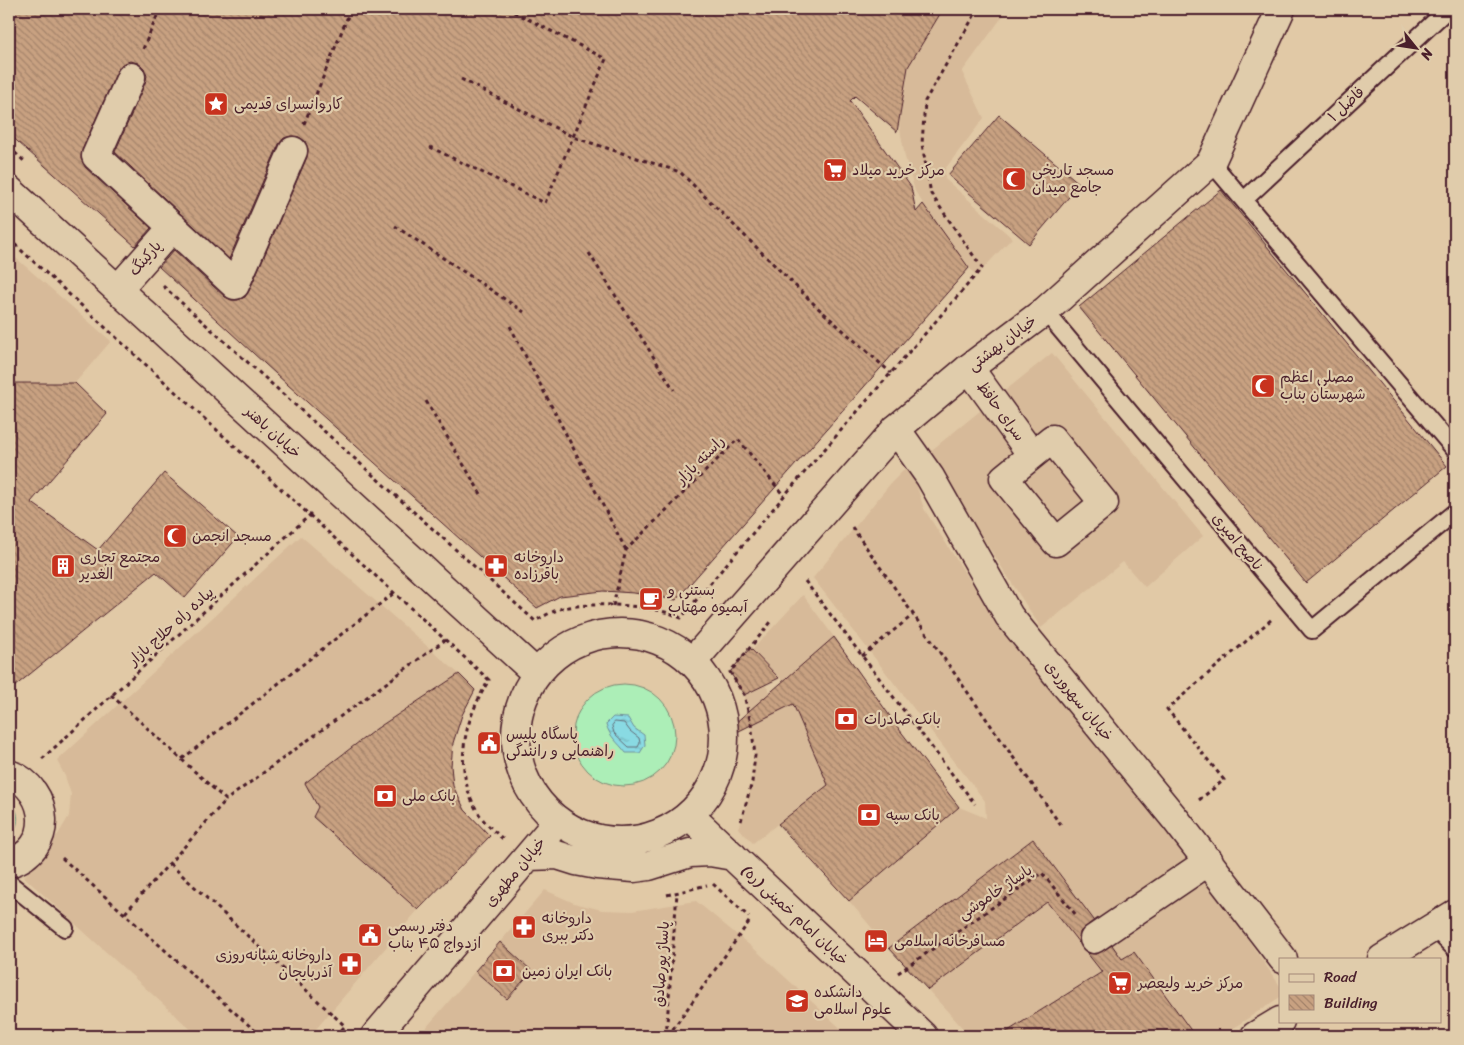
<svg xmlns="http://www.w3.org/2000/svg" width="1464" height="1045" font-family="Sriracha,'Playpen Sans Arabic',sans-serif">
<defs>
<pattern id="water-ripples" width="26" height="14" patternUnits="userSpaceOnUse" patternTransform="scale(1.25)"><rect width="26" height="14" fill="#89dae3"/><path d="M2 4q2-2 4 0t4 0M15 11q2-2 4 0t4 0" fill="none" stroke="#78bbc3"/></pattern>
<pattern id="building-back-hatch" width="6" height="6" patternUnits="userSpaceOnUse" patternTransform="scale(1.25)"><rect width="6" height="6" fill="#c8a181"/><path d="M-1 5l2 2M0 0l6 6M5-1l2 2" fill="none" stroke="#a4836a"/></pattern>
</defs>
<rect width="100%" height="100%" fill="#e1c9a6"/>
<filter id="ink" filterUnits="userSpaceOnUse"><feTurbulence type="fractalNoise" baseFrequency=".02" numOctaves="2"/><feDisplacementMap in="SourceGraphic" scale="10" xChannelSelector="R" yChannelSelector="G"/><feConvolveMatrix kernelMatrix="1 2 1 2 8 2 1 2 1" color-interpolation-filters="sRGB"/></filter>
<g filter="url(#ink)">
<!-- built -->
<path fill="#d7ba99" d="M943,9h65l-46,63 22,46 -39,51v10l67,59 -36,38 -38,-49 -23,-36 -10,-34 -6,-34 9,-56z
M9,252l102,89 -36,42 -66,-1z
M1052,353l151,183 -58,51 -22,-25 -82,66 -113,-175z
M910,464l14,45 41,64 51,73 175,216 -93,64 -65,-87 -144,109 -40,-47 110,-94 27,11 -1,-17 -172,-223 78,-95z
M301,536l158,138 -83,55 -71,54 13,24 -4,11 104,92 -108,126h-112l-174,-159 35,-44 10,-17 2,-22 -6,-18 -8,-15z
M803,595l31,42 -51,44 -31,-31z
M765,685l18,24 10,-5 35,81 -75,58 -15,-15 8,-20 6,-26 3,-27 -4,-32 -7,-28z
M1204,876l76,110v11l-59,39h-26l-61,-84 -99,62 -32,22h-33l-42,-46 119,-88 40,50 33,-20z
M545,890l29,13 28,7 30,1 64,-10 63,52 90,83h-430l56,-65 32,28 25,-28 -32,-29z"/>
<!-- grass -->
<path fill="#aceeb7" stroke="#7b8671" d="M573 735a51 51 0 1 1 102 0a51 51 0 1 1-102 0Z
M9,801c11,9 12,25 0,35z"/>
<!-- water -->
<path fill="url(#water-ripples)" stroke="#708f99" d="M613,717l15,1 6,10 10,7 1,10 -5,8h-14c-8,-11 -16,-15 -20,-29z"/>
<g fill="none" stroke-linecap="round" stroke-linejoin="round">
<!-- shore -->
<path stroke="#636a75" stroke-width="1" d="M615,722l9,1 6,8 9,7 1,5 -2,4h-9l-15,-14 -2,-7z"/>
</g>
<!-- building -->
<path fill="url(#building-back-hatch)" stroke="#4a1f2b" d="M9,9h934l-35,58 -11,65 -42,-36 -5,5 61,86 5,25 7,-8 46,64 -293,332 -42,-7 -31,-2 -43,5 -23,12 -249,-223 -129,-118 15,-17 51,47 6,3h7l7,-3 4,-6 58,-134 1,-8 -3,-8 -6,-4 -8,-1 -7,2 -5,6 -50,115 -114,-107 30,-69 2,-7 -3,-8 -6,-5 -8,-2 -8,3 -5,7 -35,79 -1,9 4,8 66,61 -16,18 -126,-112z
M999,115l81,69 -51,60 -81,-69z
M1221,190l226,276 -141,117 -227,-276z
M9,383h66l32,31 -76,88 67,48 66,-77 74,64 -53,61 -29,-26 -147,119z
M834,637l65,92 60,78 -110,94 -71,-77 50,-39 -35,-81 -54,27 -5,-7z
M750,648l29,30 -35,17 -14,-23z
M459,674l16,16 -13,25 -9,28 -2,23 2,20 12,24 25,26 -72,74 -105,-93 5,-10 -13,-24 71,-54z
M1033,839l61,81 -14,12 -1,11 -32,-41 -119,88 -39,-42z
M500,942l32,29 -25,28 -32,-28z
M1112,945l10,14 12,-7 61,84h-195l102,-64 -15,-19 9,1z"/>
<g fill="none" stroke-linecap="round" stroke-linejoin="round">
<defs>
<path id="service" d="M1211,162l244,288
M1244,200l204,-191
M1045,311l267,319 143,-118
M9,883l56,45
M1433,927l22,22"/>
<path id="minor" d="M131,77l-35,79 139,129 58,-134
M118,289l55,-62
M969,368l63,87
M896,429l34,48 79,139 167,204 107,139
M1052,439l52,64 -48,39 -52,-64z
M9,774c42,15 46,76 0,89
M1094,939l115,-78
M1382,959l73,-45
M1255,1036l25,-15"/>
<path id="secondary" d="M9,190l528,484
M516 737a104 104 0 1 1 208 0a104 104 0 1 1-208 0Z
M692,662l204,-233 73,-61 76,-57 166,-149 70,-153
M689,815l234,221
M529,856l28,-1 19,6 21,4 37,3 15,-2 41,-13 20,-1 23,4
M375,1036l183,-215"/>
</defs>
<!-- service casing -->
<use href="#service" stroke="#4a1f2b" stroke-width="20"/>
<!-- minor casing -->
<use href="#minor" stroke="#4a1f2b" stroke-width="31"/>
<!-- secondary casing -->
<use href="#secondary" stroke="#4a1f2b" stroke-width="31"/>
<!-- path -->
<path stroke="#4a1f2b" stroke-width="3" stroke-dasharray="4 4" stroke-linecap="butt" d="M143,49l17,-40
M461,79l112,58 107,35 137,135 74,66
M304,124l46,-113 -5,-2
M9,147l17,16
M430,147l115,56 61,-144 -98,-50
M395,226l129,86
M9,239l480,441c-20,33 -32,68 -22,106 3,13 10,27 19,37 5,6 12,11 17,16
M589,253l85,137
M163,286l372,335c9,-5 18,-10 28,-13 31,-6 91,-4 118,10l103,-122 198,-228 -51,-74 -9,-50 3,-43 53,-92
M510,326l116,224
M426,401l55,93
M852,527l210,300
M805,581l170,223
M613,606l13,-56 112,-111 46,57
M862,656l51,-41
M111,695l115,105 219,-160
M42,759l269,-245
M182,759l212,-166
M1199,800l25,-20 -57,-71 105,-90
M741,821l11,-39 3,-27 -4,-32 -7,-28 -14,-23 41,-50
M62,858l199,178
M170,864l175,162
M713,884l36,33
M667,895l40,-10
M125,913l101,-113
M898,973l144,-100 34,42
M336,1036l10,-11
M666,1036l11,-143
M668,1036l83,-117"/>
<!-- service -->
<use href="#service" stroke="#e0ccab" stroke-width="16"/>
<!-- minor -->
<use href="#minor" stroke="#e0ccab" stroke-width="28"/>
<!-- secondary -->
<use href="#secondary" stroke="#e0ccab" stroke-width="28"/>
</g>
</g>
<!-- icons -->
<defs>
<symbol id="sight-square" viewBox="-11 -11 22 22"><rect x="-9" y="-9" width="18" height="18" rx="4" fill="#c8321e" stroke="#e0ccab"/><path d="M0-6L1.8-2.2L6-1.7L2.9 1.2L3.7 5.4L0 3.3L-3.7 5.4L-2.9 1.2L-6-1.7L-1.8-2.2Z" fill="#fff"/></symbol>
<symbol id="supermarket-square" viewBox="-11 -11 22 22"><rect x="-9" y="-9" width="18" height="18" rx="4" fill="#c8321e" stroke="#e0ccab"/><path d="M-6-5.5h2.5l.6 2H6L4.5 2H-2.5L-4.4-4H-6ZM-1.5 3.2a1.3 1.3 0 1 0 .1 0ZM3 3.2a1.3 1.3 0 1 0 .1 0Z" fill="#fff"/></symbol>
<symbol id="mosque-square" viewBox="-11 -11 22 22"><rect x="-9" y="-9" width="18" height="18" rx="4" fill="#c8321e" stroke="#e0ccab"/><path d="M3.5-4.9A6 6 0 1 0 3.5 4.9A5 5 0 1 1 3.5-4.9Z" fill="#fff"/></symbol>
<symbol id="building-square" viewBox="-11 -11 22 22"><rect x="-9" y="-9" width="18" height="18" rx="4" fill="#c8321e" stroke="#e0ccab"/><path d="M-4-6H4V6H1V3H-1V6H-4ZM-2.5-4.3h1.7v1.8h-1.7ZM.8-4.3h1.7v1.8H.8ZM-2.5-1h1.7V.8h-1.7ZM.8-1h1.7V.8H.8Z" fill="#fff"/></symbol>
<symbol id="pharmacy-square" viewBox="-11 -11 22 22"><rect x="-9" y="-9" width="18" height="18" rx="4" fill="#c8321e" stroke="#e0ccab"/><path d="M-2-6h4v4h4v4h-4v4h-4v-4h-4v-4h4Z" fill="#fff"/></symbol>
<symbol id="cafe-square" viewBox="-11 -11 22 22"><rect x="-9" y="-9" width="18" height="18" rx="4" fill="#c8321e" stroke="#e0ccab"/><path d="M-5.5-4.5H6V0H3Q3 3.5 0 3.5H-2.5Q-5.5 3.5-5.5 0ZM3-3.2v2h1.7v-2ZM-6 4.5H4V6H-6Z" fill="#fff"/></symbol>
<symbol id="bank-square" viewBox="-11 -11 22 22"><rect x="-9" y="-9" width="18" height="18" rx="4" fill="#c8321e" stroke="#e0ccab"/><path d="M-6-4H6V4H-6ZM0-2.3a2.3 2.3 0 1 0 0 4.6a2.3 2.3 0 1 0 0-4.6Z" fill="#fff"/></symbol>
<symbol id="civic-square" viewBox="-11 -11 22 22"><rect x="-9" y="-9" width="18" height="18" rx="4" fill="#c8321e" stroke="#e0ccab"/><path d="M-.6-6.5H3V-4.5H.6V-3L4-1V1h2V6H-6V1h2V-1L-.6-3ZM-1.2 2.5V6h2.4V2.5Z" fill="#fff"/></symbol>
<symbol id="hotel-square" viewBox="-11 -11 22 22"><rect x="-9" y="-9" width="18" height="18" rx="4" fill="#c8321e" stroke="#e0ccab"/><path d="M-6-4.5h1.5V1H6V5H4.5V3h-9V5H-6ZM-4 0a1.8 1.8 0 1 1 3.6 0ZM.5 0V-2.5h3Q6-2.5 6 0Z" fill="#fff"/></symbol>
<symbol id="university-square" viewBox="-11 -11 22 22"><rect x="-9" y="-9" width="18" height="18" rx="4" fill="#c8321e" stroke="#e0ccab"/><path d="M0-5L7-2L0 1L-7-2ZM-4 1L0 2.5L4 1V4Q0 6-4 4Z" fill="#fff"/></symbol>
</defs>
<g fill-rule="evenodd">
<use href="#sight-square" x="202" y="90" width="28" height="28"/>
<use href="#supermarket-square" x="821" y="156" width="28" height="28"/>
<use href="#mosque-square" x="1000" y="165" width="28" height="28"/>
<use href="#mosque-square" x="1249" y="372" width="28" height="28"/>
<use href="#mosque-square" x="161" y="522" width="28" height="28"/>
<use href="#building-square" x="49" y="552" width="28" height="28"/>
<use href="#pharmacy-square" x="482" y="552" width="28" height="28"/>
<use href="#cafe-square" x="637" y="585" width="28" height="28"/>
<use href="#bank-square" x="832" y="705" width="28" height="28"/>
<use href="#civic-square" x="475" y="729" width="28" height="28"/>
<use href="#bank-square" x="371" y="782" width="28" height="28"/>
<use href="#bank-square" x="855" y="801" width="28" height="28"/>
<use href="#pharmacy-square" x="510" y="913" width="28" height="28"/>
<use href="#civic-square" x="356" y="921" width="28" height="28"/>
<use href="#hotel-square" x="862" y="927" width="28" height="28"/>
<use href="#pharmacy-square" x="336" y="950" width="28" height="28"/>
<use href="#bank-square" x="490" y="957" width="28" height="28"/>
<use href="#supermarket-square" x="1106" y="969" width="28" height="28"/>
<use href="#university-square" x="783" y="987" width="28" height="28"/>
</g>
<g text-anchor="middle" stroke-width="4.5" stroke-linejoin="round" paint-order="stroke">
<!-- poi labels -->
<g font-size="15" fill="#4a1f2b" stroke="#e0ccab" text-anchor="start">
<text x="234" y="109">کاروانسرای قدیمی</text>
<text x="852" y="175">مرکز خرید میلاد</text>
<text x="1032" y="175">مسجد تاریخی<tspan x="1032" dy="17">جامع میدان</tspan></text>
<text x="1280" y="382">مصلی اعظم<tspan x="1280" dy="17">شهرستان بناب</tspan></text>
<text x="192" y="541">مسجد انجمن</text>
<text x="80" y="562">مجتمع تجاری<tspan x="80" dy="17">الغدیر</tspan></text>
<text x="514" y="562">داروخانه<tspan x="514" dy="17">باقرزاده</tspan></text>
<text x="668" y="595">بستنی و<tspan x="668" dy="17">آبمیوه مهتاب</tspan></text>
<text x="864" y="724">بانک صادرات</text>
<text x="506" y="739">پاسگاه پلیس<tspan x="506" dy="17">راهنمایی و رانندگی</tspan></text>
<text x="402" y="801">بانک ملی</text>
<text x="886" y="820">بانک سپه</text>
<text x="542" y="923">داروخانه<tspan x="542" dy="17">دکتر ببری</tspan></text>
<text x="388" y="931">دفتر رسمی<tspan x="388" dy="17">ازدواج ۴۵ بناب</tspan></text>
<text x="894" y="946">مسافرخانه اسلامی</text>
<text x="332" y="960" text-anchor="end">داروخانه شبانه‌روزی<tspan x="332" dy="17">آذربایجان</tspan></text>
<text x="522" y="976">بانک ایران زمین</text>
<text x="1138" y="988">مرکز خرید ولیعصر</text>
<text x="814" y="997">دانشکده<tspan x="814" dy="17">علوم اسلامی</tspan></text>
</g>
<!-- street labels -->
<g font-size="15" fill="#4a1f2b" stroke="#e0ccab">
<text transform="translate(1346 104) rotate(-43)" y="5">فاضل ۱</text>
<text transform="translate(145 258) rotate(-49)" y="5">پارکینگ</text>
<text transform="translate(1002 343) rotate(-37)" y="5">خیابان بهشتی</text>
<text transform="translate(1001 411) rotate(54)" y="5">سرای حافظ</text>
<text transform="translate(273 432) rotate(42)" y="5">خیابان باهنر</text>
<text transform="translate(700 460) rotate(-45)" y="5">راسته بازار</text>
<text transform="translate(1238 542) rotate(50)" y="5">ناصح امیری</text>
<text transform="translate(171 626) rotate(-42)" y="5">پیاده راه حلاج بازار</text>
<text transform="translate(1079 701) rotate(51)" y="5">خیابان سهروردی</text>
<text transform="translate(515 872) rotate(-50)" y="5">خیابان مطهری</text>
<text transform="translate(995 892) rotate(-34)" y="5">پاساژ خاموشی</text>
<text transform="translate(795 915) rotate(43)" y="5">خیابان امام خمینی (ره)</text>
<text transform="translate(661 964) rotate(-86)" y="5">پاساژ پورصادق</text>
</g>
</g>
<!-- margin -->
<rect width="1464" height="1045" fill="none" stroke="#e0ccab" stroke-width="30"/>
<rect x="15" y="15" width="1434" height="1015" fill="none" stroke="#4a1f2b" stroke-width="2" filter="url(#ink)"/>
<!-- legend -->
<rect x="1279" y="958" width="162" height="65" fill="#e0ccab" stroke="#a48778"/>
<rect x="1289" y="974" width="25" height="8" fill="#e0ccab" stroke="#a48778"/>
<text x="1324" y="982" font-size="15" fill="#4a1f2b">Road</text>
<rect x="1289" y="995" width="25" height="15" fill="url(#building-back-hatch)" stroke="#a48778"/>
<text x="1324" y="1008" font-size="15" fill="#4a1f2b">Building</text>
<!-- north arrow -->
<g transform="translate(1416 48) rotate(120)" stroke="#e0ccab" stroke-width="4" paint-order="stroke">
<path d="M0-4L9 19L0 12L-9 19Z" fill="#4a1f2b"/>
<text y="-8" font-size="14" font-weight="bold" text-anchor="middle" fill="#4a1f2b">N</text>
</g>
</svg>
